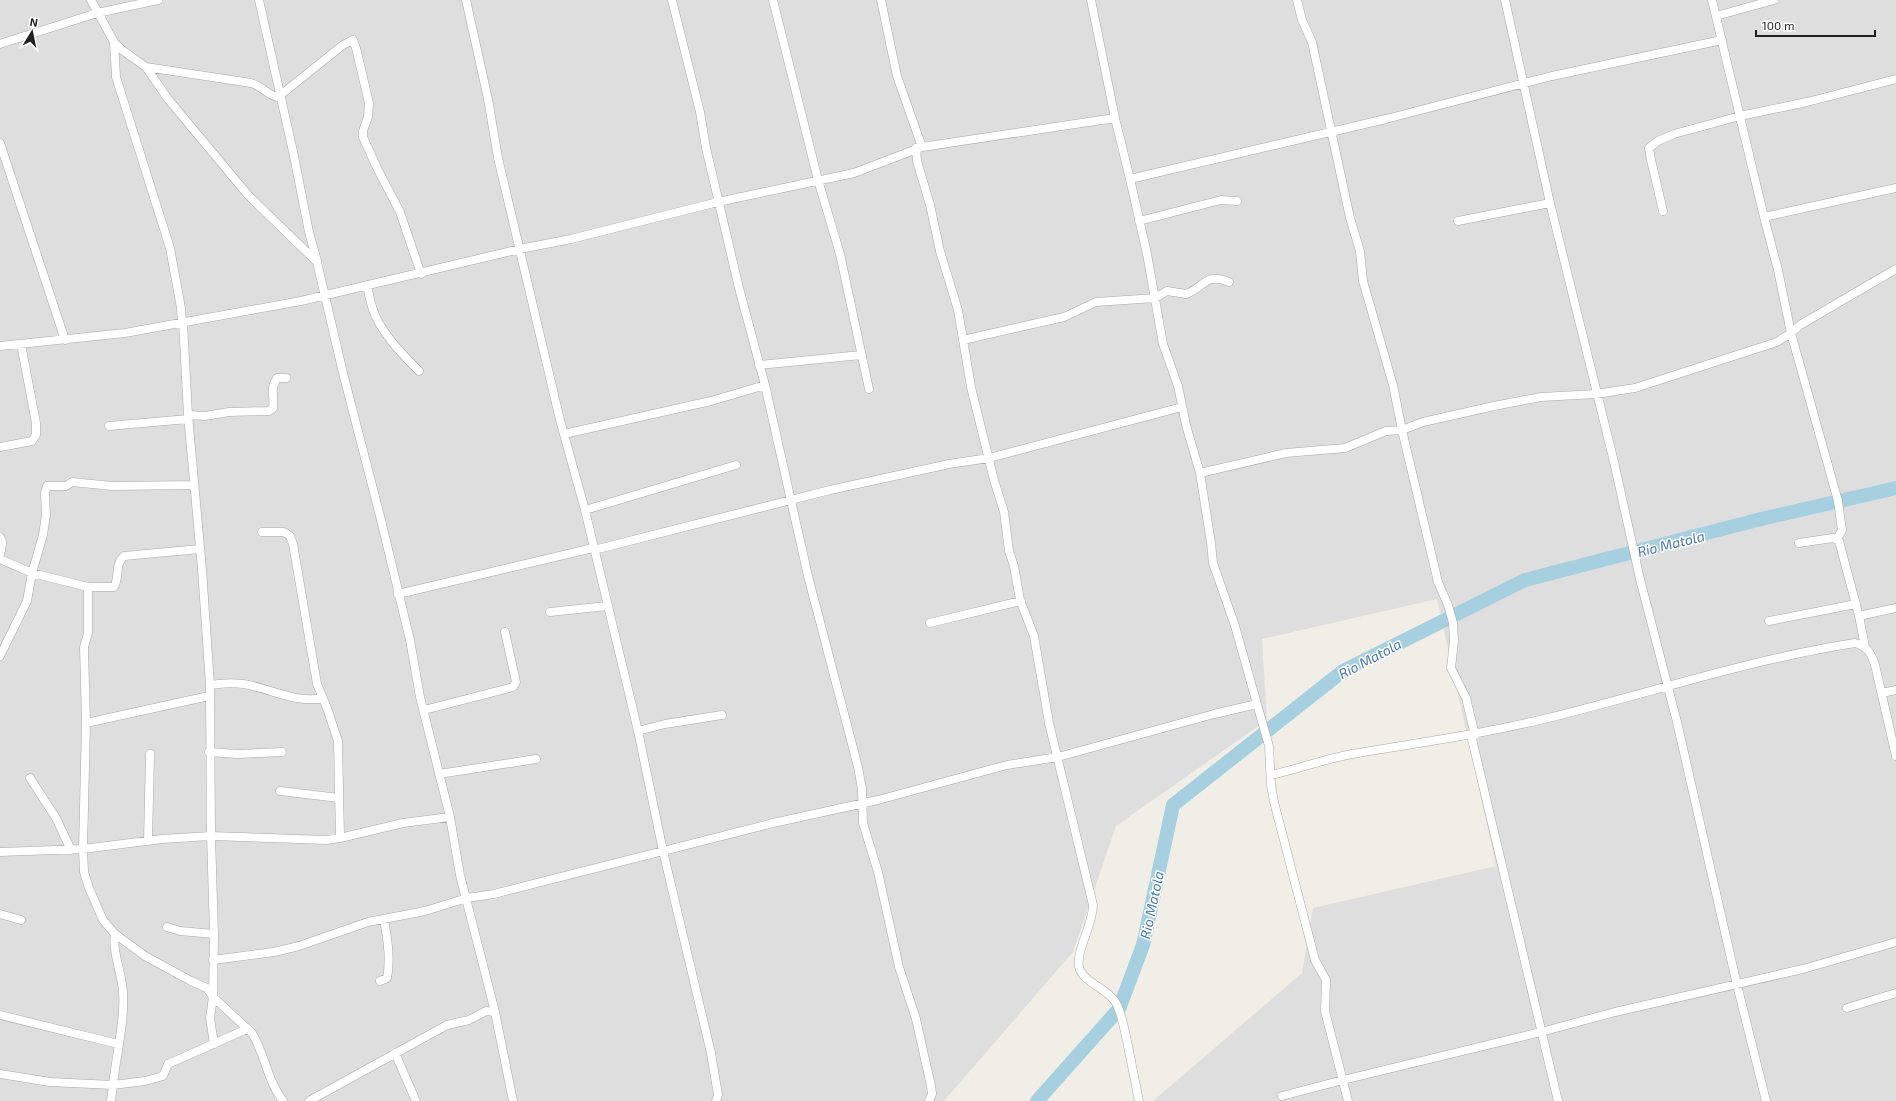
<svg xmlns="http://www.w3.org/2000/svg" width="1896" height="1101" font-family="'Exo 2',sans-serif">
<rect width="100%" height="100%" fill="#f1eee7"/>
<!-- residential -->
<path fill="#dfdede" d="M0,0h1896v1101h-743l149,-128 11,-65 183,-42 -59,-267 -175,40 5,81 -151,106 -43,126 -129,149h-944z"/>
<g fill="none" stroke-linecap="round" stroke-linejoin="round">
<!-- river -->
<path stroke="#a6d0e0" stroke-width="14" d="M1037,1101l82,-92 24,-64 30,-140 170,-134 182,-91 236,-61 135,-31"/>
<defs>
<path id="minor" d="M91,0l23,42 8,8 24,17 22,32 80,96 69,67 26,111 37,143 30,124 10,57 30,120 10,58 35,137 18,89
M259,0l35,156 15,76 8,29
M466,0l22,99 10,59 62,262 25,90 53,221 25,120 48,202 7,42 -2,6
M672,0l28,112 6,36 33,140 26,97 43,191 50,191 4,22 1,34 15,49 21,95 17,52 15,67 1,8 -3,7
M773,0l45,180 22,74 29,135
M881,0l16,76 25,71
M1091,0l24,118
M1297,0l5,20 10,22 38,176 10,33 3,30 30,104 9,45 36,152 10,23 5,18 1,18 -3,27 15,30 9,37
M1505,0l45,203 64,259 26,117 37,143 60,263 29,116
M1712,0l52,217 132,-29
M1716,16l58,-16
M114,42l2,35 54,171 11,60 1,15
M0,44l97,-31 61,-13
M146,67l105,16c11,3 19,14 27,14l65,-52 10,-5 3,8 13,55 -1,14 -5,14v6l14,31 23,44 21,62
M0,143l65,197
M916,148l1,13 13,44 10,46 18,59 13,77 23,93 10,32 5,39 5,15 6,34 14,36 15,87 44,182c0,20 -17,45 -14,62 3,15 30,22 37,36 6,11 8,25 11,38 4,20 8,40 12,60
M1663,211l-12,-51 -2,-12 9,-7 16,-7 66,-18 67,-14 89,-23
M1139,221l82,-21 16,1
M1458,221l92,-18
M367,285c2,10 4,21 8,30 10,22 28,40 44,56
M183,322l5,93 14,154 8,116 1,151 3,98 -1,63 -3,21 4,26
M963,340l101,-23 32,-15 59,-4 12,-7 19,3c19,-7 19,-22 43,-12
M0,346l125,-13 176,-32 219,-52 51,-10 147,-37 136,-29 68,-26 193,-29 15,61
M759,365l102,-10
M188,415l17,1 24,-4 40,-1 4,-3c2,-12 -4,-18 4,-30h9
M109,426l79,-7
M564,434l147,-33 54,-16
M0,447l32,-6 4,-6v-12l-15,-79
M1200,473l86,-20 59,-5 41,-17 16,-1 21,-8 71,-16 47,-9 55,-3 39,-6 142,-46 14,-9 -13,-63 -14,-53
M585,510l151,-45
M262,532h22l6,4 3,8 24,140 10,24 11,33 2,97
M0,537c4,5 1,12 0,18
M1837,539l5,-9 -4,-29 -47,-168 9,-8 96,-56
M1799,543l34,-5 6,3 20,75 6,31
M200,549l-76,7c-10,9 -4,21 -10,31h-26v46l-4,14 2,76 -3,126 1,23 5,16 14,32 12,14 30,22 46,25 16,7 6,9 39,36c13,21 15,47 31,68
M594,550l236,-60 119,-26 40,-6 193,-51
M0,559l32,14 56,14
M398,594l195,-46
M550,612l57,-6
M1859,616l37,-8
M1769,621l87,-17
M930,623l91,-22
M0,656l27,-55 5,-28 11,-38 3,-20 -1,-22 2,-7h19l6,-4 40,4 82,-1
M210,685c14,-2 29,-3 43,1 25,6 45,17 70,12
M1882,693l14,-3
M1257,704l12,42 2,39 3,17 41,158 11,20 -1,31 23,90
M424,710l89,-23 3,-5 -11,-50
M86,723l123,-27
M638,731l27,-7 57,-9
M1471,735l87,366
M209,752l28,2 45,-2
M439,774l97,-15
M1271,775c27,-6 54,-16 81,-21 66,-11 131,-20 196,-36 102,-25 203,-59 307,-75 13,4 16,10 20,22l21,91
M30,778l26,40 15,32
M280,791l59,7
M148,841l2,-87
M0,852l83,-3 79,-10 49,-3 115,4 14,-2 63,-15 47,-6
M0,914l21,6
M167,927l13,4 34,3
M213,960l61,-8 25,-6 69,-24 57,-11 42,-13 27,-4 279,-71 105,-23 129,-35 51,-8 156,-43 43,-10 -22,-78 -22,-63 -2,-20 -11,-70 -14,-48 -8,-39 -15,-42 -16,-90 -17,-75 256,-60 166,-43 170,-36
M380,981l7,-3c4,-20 0,-40 -3,-59
M1847,1008l49,-15
M0,1015l118,29
M395,1053l21,48
M0,1074l50,8 63,3c3,-29 12,-64 10,-93 -1,-19 -11,-39 -8,-58
M1282,1096l61,-16 198,-48 74,-20 188,-43 93,-27
M111,1101l2,-16 32,-4 18,-5 5,-12 79,-35
M309,1101l138,-76 22,-5 17,-9 9,1"/>
</defs>
<!-- minor casing -->
<use href="#minor" stroke="#a8a8a8" stroke-width="9"/>
<!-- minor -->
<use href="#minor" stroke="#fff" stroke-width="8"/>
</g>
<g text-anchor="middle" stroke-width="3" stroke-linejoin="round" paint-order="stroke">
<!-- water labels -->
<g font-size="14" font-style="italic" fill="#4575ad" stroke="#fff">
<text transform="translate(1671 544) rotate(-14)" y="5">Rio Matola</text>
<text transform="translate(1370 659) rotate(-28)" y="5">Rio Matola</text>
<text transform="translate(1152 905) rotate(-78)" y="5">Rio Matola</text>
</g>
</g>
<!-- north arrow -->
<g transform="translate(32 32) rotate(10)" stroke="#ffffff" stroke-width="3" paint-order="stroke">
<path d="M0-3L7 15L0 10L-7 15Z" fill="#212121"/>
<text y="-6" font-size="11" font-weight="bold" text-anchor="middle" fill="#212121">N</text>
</g>
<!-- scale -->
<path d="M1756 30v6h119v-6" fill="none" stroke="#212121" stroke-width="2"/>
<text x="1762" y="30" font-size="12" fill="#212121" stroke="#ffffff" stroke-width="3" paint-order="stroke">100 m</text>
</svg>
